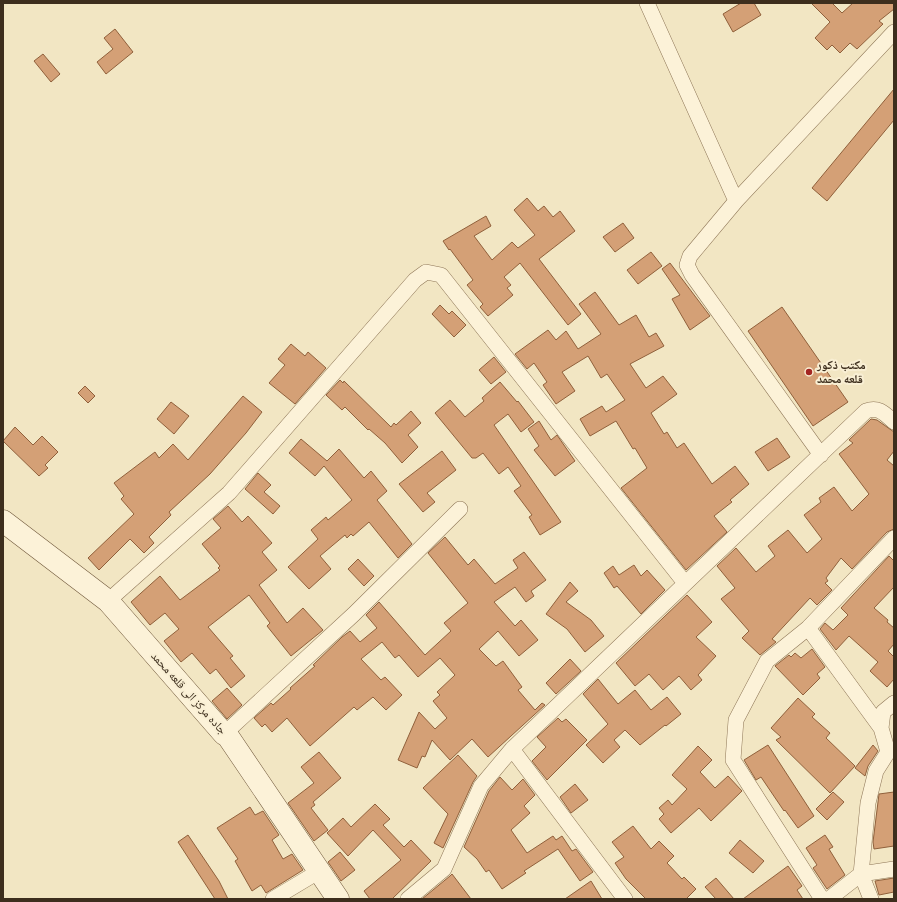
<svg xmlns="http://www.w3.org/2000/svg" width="897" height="902" font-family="Literata,'Noto Naskh Arabic',serif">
<rect width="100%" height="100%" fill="#f2e6c3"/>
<!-- building -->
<path fill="#d4a076" stroke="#90603b" d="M741,3h13l7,12 -28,17 -10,-18z
M811,3h21l10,10 11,-10h41v6l-15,12 4,3 -26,25 -7,-6 -10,10 -8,-8 -5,5 -12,-12 15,-16z
M115,29l18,23 -27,22 -9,-12 16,-13 -9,-11z
M43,54l17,20 -9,8 -17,-21z
M894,89v31l-67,81 -15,-13z
M527,198l11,13 6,-5 9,11 7,-6 15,20 -36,28 42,55 -13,11 -48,-62 -16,14 7,8 -4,3 6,7 -25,21 -8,-9 3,-3 -16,-19 6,-5 -23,-31 -1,1 -6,-9 43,-25 5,10 -17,10 18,24 20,-18 6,6 17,-13 -21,-25z
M623,223l11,15 -19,14 -12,-15z
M651,252l11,14 -24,18 -11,-14z
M670,263l40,53 -20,14 -18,-31 8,-4 -18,-26z
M595,292l24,33 17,-10 13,22 7,-4 8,13 -34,18 16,24 17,-12 14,18 -26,19 13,21 3,-2 10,16 7,-5 28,41 23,-18 14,18 -19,16 2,2 -18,14 13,16 -41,38 -65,-82 26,-20 -12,-20 -2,1 -17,-28 -26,15 -10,-17 22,-13 4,6 19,-12 -18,-26 -6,4 -13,-22 -26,16 13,19 -19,13 -13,-19 4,-3 -13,-19 -7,6 -12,-15 33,-24 8,10 10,-9 12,18 23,-15 -22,-30z
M440,305l9,9 3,-3 14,14 -12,12 -22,-23z
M782,307l66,95 -35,24 -65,-95z
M291,344l14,12 3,-4 18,16 -31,36 -26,-21 16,-18 -7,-6z
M494,357l12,15 -15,12 -12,-14z
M340,380l3,3 1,-2 47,46 3,-4 2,2 15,-14 10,12 -13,12 10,12 -16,16 -17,-20 -16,-14 -1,1 -23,-23 -3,3 -16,-15z
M500,382l17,20 1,-1 16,21 -13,10 -13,-18 -14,11 67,97 -21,13 -11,-18 3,-2 -18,-24 7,-5 -13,-19 -9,7 -16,-21 -7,5h-4l-37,-45 15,-13 15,17 19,-16 -2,-3z
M85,386l10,10 -7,7 -10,-10z
M243,396l19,16 -16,21 -36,41 -41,38 2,3 -22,22 5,6 -10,10 -14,-14 -31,31 -11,-12 46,-44 -13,-15 3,-3 -10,-13 41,-31 4,6 14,-14 15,16z
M171,402l18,14 -15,18 -17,-15z
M871,419l6,1 17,12v19l-7,9 7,6v63l-7,3 -35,37 -11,-11 -15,20 2,3 -3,2 7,7 -15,15 -7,-7 -38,41 4,3 -16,13 -18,-17 7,-7 -28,-32 14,-11 -18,-22 19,-18 20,24 19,-16 -7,-10 20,-16 19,23 15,-14 -18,-24 17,-13 -2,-4 15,-11 18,24 17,-17 -30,-40 14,-11 -4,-3z
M539,421l12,19 6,-5 18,26 -20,15 -21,-26 5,-4 -11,-17z
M15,427l18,18 9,-9 16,16 -13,13 3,3 -9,8 -36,-35z
M777,438l13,19 -22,14 -13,-19z
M301,439l26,22 12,-12 25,29 7,-7 16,20 -10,9 35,44 -14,14 -29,-36 -16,14 -2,-2 -4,4 -2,-3 -25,21 11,13 -22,20 -21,-22 30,-28 -7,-9 15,-13 2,3 24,-20 -28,-34 -9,10 -26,-23z
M442,451l14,19 -29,23 8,9 -12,10 -24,-28z
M258,473l13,12 -7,7 16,14 -7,8 -28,-25z
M228,506l14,16 6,-6 24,27 -10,9 15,18 -18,15 28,38 16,-15 20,22 -32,26 -24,-30 3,-3 -21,-28 -41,32 25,29 -3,2 15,18 -14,12 -15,-19 -6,5 -18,-21 -11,9 -17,-21 15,-12 -14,-16 -15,12 -19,-23 29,-26 20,24 40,-30 -2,-2 2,-2 -18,-22 19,-16 -8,-9z
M445,537l23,28 6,-6 21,25 23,-16 -5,-8 11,-8 22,28 -15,11 3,5 -8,6 -11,-15 -21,15 21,24 6,-6 17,20 -19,16 -21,-25 -19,18 17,17 7,-5 19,26 -4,3 17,20 7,-7 3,2 -57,52 -16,-18 -22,21 -18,-20 -7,17 -3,-1 -5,12 -19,-8 21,-48 16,17 12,-11 -14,-17 7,-6 -3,-3 18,-17 -15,-17 -22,19 -19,-22 -4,3 -13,-16 -21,17 20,21 4,-3 17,18 -16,15 -13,-13 -16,13 -3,-3 -44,39 -23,-28 -15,14 -7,-8 -3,3 -8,-9 17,-15 2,2 18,-16 -1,-1 25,-22 -2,-1 29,-28 8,-6 10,11 17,-14 -11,-13 13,-13 46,53 26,-24 -7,-8 24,-20 -40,-50z
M889,556l5,5v26l-20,21 14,12 -1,2 7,6v16l-6,7 6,6v22l-7,8 -17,-16 8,-9 -29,-26 -13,14 -16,-21 5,-6 8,7 15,-15 -7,-7z
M358,559l16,17 -10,10 -16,-17z
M634,565l7,11 6,-6 18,20 -24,24 -24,-28 -3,2 -10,-15 9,-7 6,9z
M570,582l8,9 -12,11 25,18 13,16 -19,16 -18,-23 -21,-15z
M687,595l25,27 -16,15 20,19 -18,19 4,5 -11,10 -12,-14 -16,14 -14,-16 -14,12 -19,-23z
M812,649l13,18 -8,7 3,4 -17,17 -28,-29 14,-11 2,2 4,-4 6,5z
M570,659l11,12 -25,23 -10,-11z
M598,679l20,25 17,-14 16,20 16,-13 14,17 -15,12 -1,-1 -25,20 -15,-15 -11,10 6,7 -17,16 -17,-18 22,-21 -25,-30z
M227,688l15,17 -15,14 -15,-18z
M798,698l17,16 -3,3 18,16 -4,5 29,28 -25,27 -54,-53 5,-3 -10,-9z
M558,718l4,4 4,-3 21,21 -40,40 -15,-19 14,-14 -9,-10z
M768,745l46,71 -16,12 -13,-18 -1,1 -23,-34 -5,3 -12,-20z
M873,745l5,6 -10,15 -3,10 -10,-8z
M698,746l14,14 -12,12 15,16 13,-12 14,15 -31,30 -12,-13 -28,25 -12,-14 5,-5 -5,-6 9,-8 4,5 15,-16 -15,-14z
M319,752l22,26 -28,24 2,3 -4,3 17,22 -14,11 -26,-38 26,-20 -13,-16z
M458,755l19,21 -4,6 -30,66 -9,-5 14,-29 -25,-26z
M500,777l12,13 11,-11 12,16 -11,11 6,7 -19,17 16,23 26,-17 3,4 6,-4 10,15 4,-2 17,23 -13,9 -22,-32 -34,22 2,2 -24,16 -13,-19 -3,2 -9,-13 -13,-12 25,-56z
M575,784l13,16 -17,13 -11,-16z
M833,792l11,10 -17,18 -11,-11z
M894,792v54l-20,3 -1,-7 6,-48z
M375,804l15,15 -7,6 21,22 7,-7 20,21 -39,38h-22l-6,-8 37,-31 -28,-30 -25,26 -21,-23 16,-15 8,9z
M250,807l5,8 8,-4 16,24 -7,5 11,19 9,-5 11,16 -37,23 -5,-8 -9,6 -17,-30 3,-2 -21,-31z
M633,826l18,23 8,-8 15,15 -7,7 15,16 2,-2 12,12 -10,10h-40l-20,-20 -11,-16 9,-6 -12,-15z
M188,835l31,46 9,18h-13l-37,-57z
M825,835l8,12 -4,2 16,26 -18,14 -14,-21 4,-3 -11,-17z
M740,840l24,21 -11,12 -24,-20z
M340,852l15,18 -14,11 -13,-19z
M788,866l14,20 -5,4 6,9h-60z
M452,874l19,25h-49l28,-23z
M716,878l18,21h-18l-11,-12z
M894,878v14l-15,3 -4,-14z
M591,881l11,18h-37z"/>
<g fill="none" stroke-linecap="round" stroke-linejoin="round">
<defs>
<path id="street" d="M647,3l89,198
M821,455l-129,-180 -5,-10 3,-9 46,-55 158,-169
M108,601l121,-108 186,-213 11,-8 15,3 244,308
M808,628l73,100
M224,734l130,-120 106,-105
M512,749l113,150
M273,899l45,-27
M408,899l36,-30 37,-83 31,-37 354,-338c13,-5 19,3 28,11
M822,899l-89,-139 3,-40 31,-59 41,-33 86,-90
M829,899l32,-25 33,-5
M871,899l-10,-25 7,-71 8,-32 12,-19 -7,-24 2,-16 11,-9"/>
<path id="secondary" d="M3,521l105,80 116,133 3,1 111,164"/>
</defs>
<!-- street casing -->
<use href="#street" stroke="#8f7758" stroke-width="16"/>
<!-- secondary casing -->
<use href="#secondary" stroke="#70583b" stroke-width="23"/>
<!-- street -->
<use href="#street" stroke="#fcf2d8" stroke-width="15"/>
<!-- secondary -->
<use href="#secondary" stroke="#fcf2d8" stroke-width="22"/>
</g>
<!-- markers -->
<circle fill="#a32522" stroke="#f9efd4" stroke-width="1.5" cx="809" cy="372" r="4"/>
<g text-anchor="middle" stroke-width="4" stroke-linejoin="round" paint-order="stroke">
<!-- poi labels -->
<g font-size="12" font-weight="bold" fill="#3d2e1d" stroke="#f9efd4" text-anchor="start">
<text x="817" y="369">مکتب ذکور<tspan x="817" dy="14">قلعه محمد</tspan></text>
</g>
<!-- street labels -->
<g font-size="12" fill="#3d2e1d" stroke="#f9efd4">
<text transform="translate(189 693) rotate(48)" y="4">جاده مرکز الی قلعه محمد</text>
</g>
</g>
<!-- border -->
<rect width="897" height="902" fill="none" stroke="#3d2e1d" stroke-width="8"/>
</svg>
